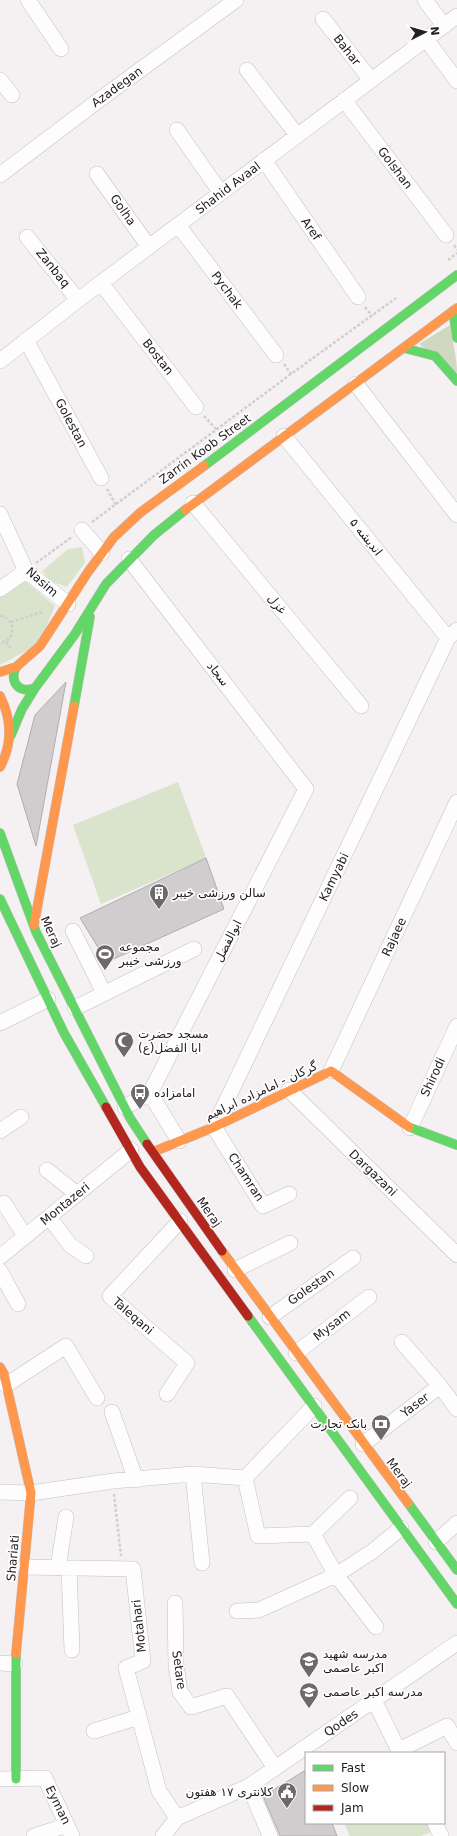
<svg xmlns="http://www.w3.org/2000/svg" width="457" height="1836" font-family="'DejaVu Sans',Vazirmatn,sans-serif">
<rect width="100%" height="100%" fill="#f5f0f2"/>
<!-- green -->
<path fill="#dae3cb" d="M82,547l3,16 -18,24 -17,-6 -8,-10 26,-22z
M23,579l32,27 -16,38 -39,21v-68z
M178,782l28,76 -105,46 -28,-79z
M344,1823h82l5,9 -10,4h-71z"/>
<!-- forest -->
<path fill="#d0d9c0" d="M450,325c2,17 7,31 7,48l-38,-29z"/>
<!-- building -->
<path fill="#d1cdcf" stroke="#b1adae" d="M66,682l-30,164 -19,-62 18,-69z
M206,858l18,51 -117,53 -27,-44z
M306,1770v53h26l5,13h-57l-17,-40z"/>
<g fill="none" stroke-linecap="round" stroke-linejoin="round">
<defs>
<path id="street" d="M28,0l33,49
M425,0l19,26
M323,19l48,61
M426,39l31,42
M247,70l50,65
M0,80l12,15
M344,100l102,135
M177,130l44,63
M264,160l94,137
M97,174l52,73
M0,175l103,-78 133,-97
M178,225l98,130
M27,237l51,63
M101,283l95,124
M26,340l75,138
M0,361l78,-61 379,-284
M356,384l101,131
M284,436l164,202
M193,503l168,203
M0,514l26,57 42,33
M82,530l20,23
M129,559l177,230 -156,304
M0,589l26,-18
M73,931l28,56
M75,1008l119,-59
M0,1023l48,-24
M331,1071l126,-269
M289,1090l168,165
M150,1093l29,48
M125,1107l25,-14
M410,1128l47,-102
M0,1131l21,-14
M47,1170l30,24
M289,1194l-26,12 -49,-79 234,-489 9,-8
M4,1203l21,33
M49,1217l21,28 16,11
M0,1257l131,-107
M235,1270l55,-27
M0,1271l18,33
M270,1317l83,-59
M296,1353l73,-56
M6,1385l60,-39 31,52
M440,1386l17,23
M167,1394l20,-31 -77,-67 70,-75
M112,1412l24,68
M363,1444l77,-58 -38,-44
M193,1474l9,89
M245,1478l13,58 55,-2 23,41 40,52
M0,1492l31,1 82,-12 80,-7 52,4 69,-72
M313,1534l37,-36
M436,1542l21,-19
M25,1567l108,2 10,92 -17,7 33,123 18,27
M58,1568l8,-51
M69,1568l3,82
M175,1603l1,61 4,28 11,15 36,-11 48,72
M237,1611l22,-1 77,-35 37,-24 28,-23
M0,1663l15,1
M374,1700l26,53
M94,1731l45,-14
M399,1750l48,-24 10,17
M0,1779l45,-1 27,58
M435,1823l6,13
M34,1836l33,-11
M163,1836l14,-18 72,-32
M270,1836l-21,-50 208,-143"/>
<path id="fast" d="M453,311l4,27
M404,348l31,8 22,25
M204,466l253,-191
M16,667c-7,15 3,27 19,21
M74,706l16,-89
M11,735l11,-26 13,-21 40,-54 31,-50 48,-49 31,-25
M0,833l36,99 94,186 17,26
M0,899l64,134 42,74
M409,1127l48,18
M248,1316l209,288
M408,1503l49,67
M16,1654v125"/>
<path id="slow" d="M185,510l272,-202
M0,672l16,-5 24,-21 48,-74 26,-35 27,-25 63,-46
M0,696c12,24 13,47 0,71
M34,925l40,-219
M153,1152l61,-25 117,-56 78,56
M222,1251l186,252
M0,1367l4,7 27,119 -15,161"/>
<path id="jam" d="M106,1107l34,60 108,149
M147,1144l75,107"/>
</defs>
<!-- street casing -->
<use href="#street" stroke="#c4c0c2" stroke-width="16"/>
<!-- fast casing -->
<use href="#fast" stroke="#c4c0c2" stroke-width="10"/>
<!-- slow casing -->
<use href="#slow" stroke="#c4c0c2" stroke-width="10"/>
<!-- jam casing -->
<use href="#jam" stroke="#c4c0c2" stroke-width="10"/>
<!-- path -->
<path stroke="#d0cfcf" stroke-width="2.5" stroke-dasharray="3 2" stroke-linecap="butt" d="M454,245l3,5
M448,260l9,-7
M365,307l7,9
M284,364l7,10
M204,416l13,14
M107,489l9,16
M92,522l199,-148 105,-76
M36,563l36,-26
M0,616c12,2 16,14 9,23l-9,5
M11,622l32,-10
M6,642l6,8
M114,1494l7,62"/>
<!-- street -->
<use href="#street" stroke="#fefdfd" stroke-width="15"/>
<!-- fast -->
<use href="#fast" stroke="#63d668" stroke-width="9"/>
<!-- slow -->
<use href="#slow" stroke="#ff974d" stroke-width="9"/>
<!-- jam -->
<use href="#jam" stroke="#b3261e" stroke-width="9"/>
</g>
<!-- icons -->
<defs>
<symbol id="building-pin" viewBox="-11 -11 22 30"><path d="M0 17L-7.5 6A9.5 9.5 0 1 1 7.5 6Z" fill="#6d696b" stroke="#fefefe"/><path d="M-4-6H4V6H1V3H-1V6H-4ZM-2.5-4.3h1.7v1.8h-1.7ZM.8-4.3h1.7v1.8H.8ZM-2.5-1h1.7V.8h-1.7ZM.8-1h1.7V.8H.8Z" fill="#fff"/></symbol>
<symbol id="stadium-pin" viewBox="-11 -11 22 30"><path d="M0 17L-7.5 6A9.5 9.5 0 1 1 7.5 6Z" fill="#6d696b" stroke="#fefefe"/><path d="M0-5a6.5 5 0 1 0 0 10a6.5 5 0 1 0 0-10ZM-3.5-1.8h7v3.6h-7Z" fill="#fff"/></symbol>
<symbol id="mosque-pin" viewBox="-11 -11 22 30"><path d="M0 17L-7.5 6A9.5 9.5 0 1 1 7.5 6Z" fill="#6d696b" stroke="#fefefe"/><path d="M3.5-4.9A6 6 0 1 0 3.5 4.9A5 5 0 1 1 3.5-4.9Z" fill="#fff"/></symbol>
<symbol id="bus-pin" viewBox="-11 -11 22 30"><path d="M0 17L-7.5 6A9.5 9.5 0 1 1 7.5 6Z" fill="#6d696b" stroke="#fefefe"/><path d="M-5-6H5V4H4V6H2V4H-2V6H-4V4H-5ZM-3.5-4V0h7V-4ZM-3.5 1.2v1.5H-2V1.2ZM2 1.2v1.5H3.5V1.2Z" fill="#fff"/></symbol>
<symbol id="bank-pin" viewBox="-11 -11 22 30"><path d="M0 17L-7.5 6A9.5 9.5 0 1 1 7.5 6Z" fill="#6d696b" stroke="#fefefe"/><path d="M-6-4H6V4H-6ZM0-2.3a2.3 2.3 0 1 0 0 4.6a2.3 2.3 0 1 0 0-4.6Z" fill="#fff"/></symbol>
<symbol id="school-pin" viewBox="-11 -11 22 30"><path d="M0 17L-7.5 6A9.5 9.5 0 1 1 7.5 6Z" fill="#6d696b" stroke="#fefefe"/><path d="M0-5L7-2L0 1L-7-2ZM-4 1L0 2.5L4 1V4Q0 6-4 4Z" fill="#fff"/></symbol>
<symbol id="civic-pin" viewBox="-11 -11 22 30"><path d="M0 17L-7.5 6A9.5 9.5 0 1 1 7.5 6Z" fill="#6d696b" stroke="#fefefe"/><path d="M-.6-6.5H3V-4.5H.6V-3L4-1V1h2V6H-6V1h2V-1L-.6-3ZM-1.2 2.5V6h2.4V2.5Z" fill="#fff"/></symbol>
</defs>
<g fill-rule="evenodd">
<use href="#building-pin" x="148" y="882" width="22" height="30"/>
<use href="#stadium-pin" x="94" y="943" width="22" height="30"/>
<use href="#mosque-pin" x="113" y="1030" width="22" height="30"/>
<use href="#bus-pin" x="129" y="1082" width="22" height="30"/>
<use href="#bank-pin" x="370" y="1413" width="22" height="30"/>
<use href="#school-pin" x="298" y="1650" width="22" height="30"/>
<use href="#school-pin" x="298" y="1681" width="22" height="30"/>
<use href="#civic-pin" x="276" y="1781" width="22" height="30"/>
</g>
<g text-anchor="middle" stroke-width="3.5" stroke-linejoin="round" paint-order="stroke">
<!-- street labels -->
<g font-size="12" fill="#242022" stroke="#fefefe">
<text transform="translate(347 50) rotate(52)" y="4">Bahar</text>
<text transform="translate(117 87) rotate(-36)" y="4">Azadegan</text>
<text transform="translate(395 168) rotate(53)" y="4">Golshan</text>
<text transform="translate(228 188) rotate(-37)" y="4">Shahid Avaal</text>
<text transform="translate(123 210) rotate(55)" y="4">Golha</text>
<text transform="translate(311 229) rotate(55)" y="4">Aref</text>
<text transform="translate(53 268) rotate(51)" y="4">Zanbaq</text>
<text transform="translate(227 290) rotate(53)" y="4">Pychak</text>
<text transform="translate(158 357) rotate(52)" y="4">Bostan</text>
<text transform="translate(71 423) rotate(62)" y="4">Golestan</text>
<text transform="translate(205 449) rotate(-36)" y="4">Zarrin Koob Street</text>
<text transform="translate(366 537) rotate(51)" y="4">اندیشه ۵</text>
<text transform="translate(42 582) rotate(41)" y="4">Nasim</text>
<text transform="translate(277 604) rotate(50)" y="4">غزل</text>
<text transform="translate(218 674) rotate(52)" y="4">سجاد</text>
<text transform="translate(334 877) rotate(-64)" y="4">Kamyabi</text>
<text transform="translate(51 932) rotate(66)" y="4">Meraj</text>
<text transform="translate(394 937) rotate(-65)" y="4">Rajaee</text>
<text transform="translate(228 941) rotate(-63)" y="4">ابوالفضل</text>
<text transform="translate(433 1077) rotate(-65)" y="4">Shirodi</text>
<text transform="translate(261 1091) rotate(-25)" y="4">گرکان - امامزاده ابراهیم</text>
<text transform="translate(373 1173) rotate(44)" y="4">Dargazani</text>
<text transform="translate(246 1177) rotate(57)" y="4">Chamran</text>
<text transform="translate(65 1204) rotate(-39)" y="4">Montazeri</text>
<text transform="translate(209 1212) rotate(55)" y="4">Meraj</text>
<text transform="translate(311 1287) rotate(-35)" y="4">Golestan</text>
<text transform="translate(133 1316) rotate(41)" y="4">Taleqani</text>
<text transform="translate(332 1325) rotate(-38)" y="4">Mysam</text>
<text transform="translate(415 1405) rotate(-37)" y="4">Yaser</text>
<text transform="translate(399 1473) rotate(53)" y="4">Meraj</text>
<text transform="translate(13 1558) rotate(-85)" y="4">Shariati</text>
<text transform="translate(139 1626) rotate(-96)" y="4">Motahari</text>
<text transform="translate(179 1670) rotate(82)" y="4">Setare</text>
<text transform="translate(341 1723) rotate(-34)" y="4">Qodes</text>
<text transform="translate(58 1805) rotate(64)" y="4">Eyman</text>
</g>
<!-- poi labels -->
<g font-size="12" fill="#242022" stroke="#fefefe" text-anchor="start">
<text x="173" y="897">سالن ورزشی خیبر</text>
<text x="119" y="951">مجموعه<tspan x="119" dy="14">ورزشی خیبر</tspan></text>
<text x="138" y="1038">مسجد حضرت<tspan x="138" dy="14">ابا الفضل(ع)</tspan></text>
<text x="154" y="1097">امامزاده</text>
<text x="367" y="1428" text-anchor="end">بانک تجارت</text>
<text x="323" y="1658">مدرسه شهید<tspan x="323" dy="14">اکبر عاصمی</tspan></text>
<text x="323" y="1696">مدرسه اکبر عاصمی</text>
<text x="273" y="1796" text-anchor="end">کلانتری ۱۷ هفتون</text>
</g>
</g>
<!-- legend -->
<rect x="305" y="1752" width="140" height="72" fill="#fefefe" stroke="#a7a5a6"/>
<rect x="313" y="1765" width="20" height="6" fill="#63d668" stroke="#a7a5a6"/>
<text x="341" y="1772" font-size="12" fill="#242022">Fast</text>
<rect x="313" y="1785" width="20" height="6" fill="#ff974d" stroke="#a7a5a6"/>
<text x="341" y="1792" font-size="12" fill="#242022">Slow</text>
<rect x="313" y="1805" width="20" height="6" fill="#b3261e" stroke="#a7a5a6"/>
<text x="341" y="1812" font-size="12" fill="#242022">Jam</text>
<!-- north arrow -->
<g transform="translate(425 32) rotate(84)" stroke="#fefefe" stroke-width="3" paint-order="stroke">
<path d="M0-3L7 15L0 10L-7 15Z" fill="#242022"/>
<text y="-6" font-size="11" font-weight="bold" text-anchor="middle" fill="#242022">N</text>
</g>
</svg>
